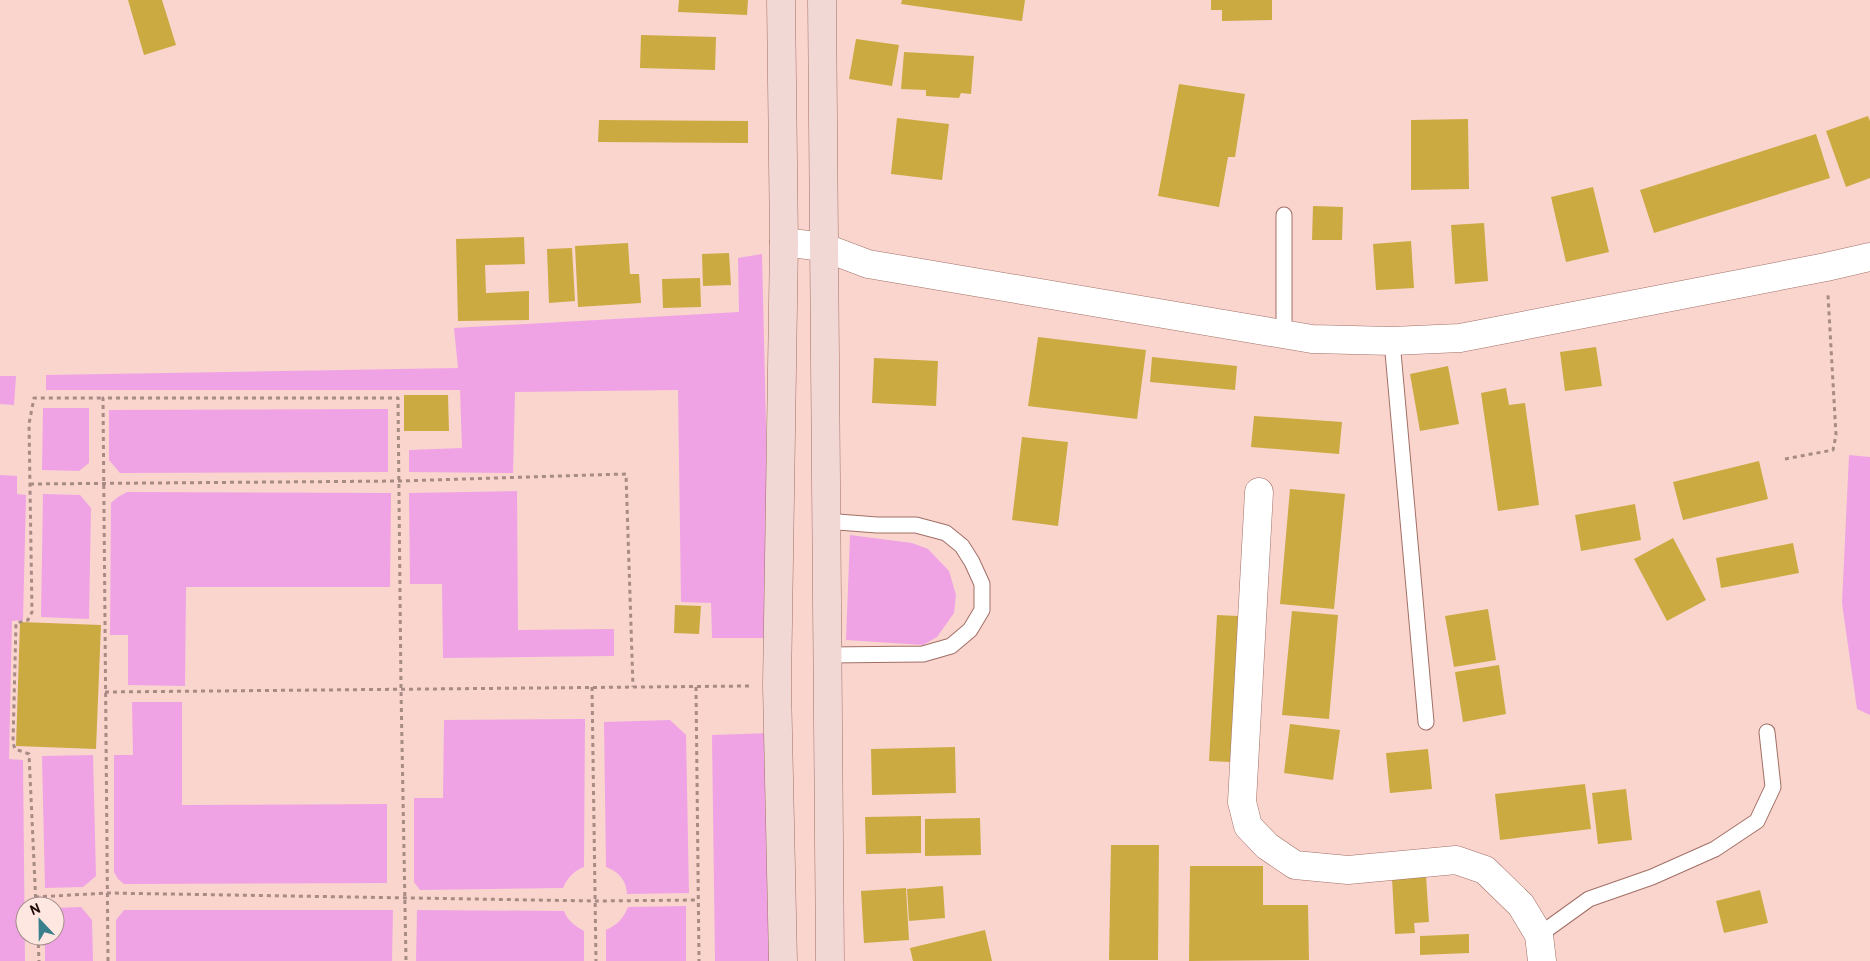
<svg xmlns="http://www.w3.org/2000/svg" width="1870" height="961" font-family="Overpass,sans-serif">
<rect width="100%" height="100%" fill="#f9d5ce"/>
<!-- green -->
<path fill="#efa3e5" d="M762,254l9,384h-59l-1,-35 -30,-1 -3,-212 -163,2 -2,81 -104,-1v-22l53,-2 -2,-58h-414v-15l412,-7 -4,-40 285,-16 -1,-54z
M0,376h16l-2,29 -14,-1z
M43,408h46v55l-10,8 -37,-1z
M388,409v63l-268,1 -11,-13v-50z
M1849,455l21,2v258l-13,-6 -15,-106z
M0,475l17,1v18l9,1 -3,125 -11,1 -3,138 14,1 2,201h-25z
M517,491l1,139 96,-1v27l-171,2 -1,-74h-32l-1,-91z
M127,492l264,1 -1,94h-204l-1,99 -57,-1v-50h-18l1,-132 7,-6z
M43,494l37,1 11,13 -2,111 -48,-2z
M850,535l62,8 16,6 21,22 7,24 -2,18 -17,24 -14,8 -77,-5z
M132,702h50v103l205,-1v79l-263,1 -6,-5 -4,-7v-117h19z
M585,719l-1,148c-9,3 -17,11 -21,21l-143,2 -6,-8v-84h29l1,-78z
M670,720l16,15 3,158 -62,1c-1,-14 -8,-22 -21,-27l-2,-145z
M770,733l5,228h-60l-3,-226z
M93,755l3,121 -13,11 -38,1 -3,-132z
M686,906v55h-80v-31c11,-5 17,-11 22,-23z
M81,907l11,13 1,41h-48v-25h10v-28z
M124,910h269l-1,51h-276v-41z
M417,910l147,1c4,10 11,15 20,20v30h-168z"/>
<!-- building -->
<path fill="#cbaa41" d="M128,0h34l14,45 -32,10z
M679,0h69l-1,15 -69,-3z
M902,0h123l-3,21 -121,-17z
M1211,0h61v20l-50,1v-11h-11z
M641,35l75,2 -1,33 -75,-2z
M856,39l43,6 -7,41 -43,-7z
M904,52l70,4 -3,38 -10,-1 -2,5 -33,-2v-6l-25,-1z
M1179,84l66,10 -10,63h-7l-9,50 -61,-11z
M1868,116l2,5v57l-24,9 -20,-56z
M897,118l52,6 -7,56 -51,-6z
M1468,119l1,70 -58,1v-70z
M599,120l149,1v22l-150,-1z
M1816,134l14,44 -176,55 -14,-43z
M1593,187l16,65 -43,10 -15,-65z
M1313,206l30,1 -1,33h-30z
M1484,223l4,58 -33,3 -4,-59z
M524,237l1,27 -40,1 1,28 43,-2v29l-71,1 -2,-82z
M1411,241l3,47 -38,2 -3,-46z
M628,243l2,31h9l2,29 -63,4 -3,-61z
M572,248l3,53 -26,2 -2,-54z
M729,253l2,32 -28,1 -1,-32z
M700,278l1,29 -38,1 -1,-29z
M1038,337l108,13 -9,69 -109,-13z
M1596,347l6,39 -37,5 -5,-39z
M1152,357l85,9 -2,24 -85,-8z
M874,358l64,3 -2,45 -64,-3z
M1448,366l11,58 -39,7 -10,-57z
M1506,388l3,17 16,-2 14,102 -41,6 -17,-118z
M404,395h44l1,36h-45z
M1254,416l88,6 -3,32 -88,-7z
M1022,437l46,5 -10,84 -46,-6z
M1759,461l9,38 -85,21 -10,-38z
M1290,489l55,5 -11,115 -54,-5z
M1635,504l6,36 -60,11 -6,-36z
M1673,538l33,62 -39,21 -33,-62z
M1793,543l6,30 -78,15 -5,-30z
M675,605l26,1 -2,28 -25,-1z
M1488,609l8,51 -42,7 -9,-51z
M1292,611l46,4 -9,104 -47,-4z
M1217,615l21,1 -8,146 -21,-1z
M20,622l81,3 -5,124 -80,-3z
M1499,665l7,49 -43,8 -8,-50z
M1290,724l50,6 -7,50 -49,-7z
M955,747l1,46 -84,2 -1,-46z
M1428,749l4,40 -42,4 -4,-40z
M1585,784l6,45 -91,11 -5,-46z
M1626,789l6,51 -34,4 -6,-51z
M921,816v37l-55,1 -1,-37z
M980,818l1,37 -56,1v-37z
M1111,845h48l-1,115h-49z
M1190,866h73v39h45l1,55 -120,1z
M1426,876l3,46 -15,1 1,10 -20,1 -3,-56z
M943,886l2,32 -36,3 -2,-32z
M906,888l3,52 -45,3 -3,-52z
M1760,890l8,33 -44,10 -8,-32z
M985,930l7,31h-79l-3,-13z
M1469,934v19l-49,2v-19z"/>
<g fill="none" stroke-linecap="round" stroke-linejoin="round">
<defs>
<path id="lane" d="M1284,334v-119
M1392,341l34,381
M825,521l52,4h39l30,8 16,13 10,16 10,22v26l-12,20 -19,16 -28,8 -95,1
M1539,935l50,-36 63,-22 63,-28 42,-28 16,-34 -6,-55"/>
<path id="street" d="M784,242l39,5 45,17 444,75 80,2 68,-3 366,-71 44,-10
M1259,492l-17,310 6,24 19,20 28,19 53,5 108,-10 29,10 36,35 18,30 3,26"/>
<path id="secondary" d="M781,0l3,242 -7,444 6,275
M822,0l8,961"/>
</defs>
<!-- lane casing -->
<use href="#lane" stroke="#a26f65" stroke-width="17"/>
<!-- street casing -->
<use href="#street" stroke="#a26f65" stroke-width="29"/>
<!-- secondary casing -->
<use href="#secondary" stroke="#a26f65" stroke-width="29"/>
<!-- path -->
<path stroke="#a98b86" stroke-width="3" stroke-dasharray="4 4" stroke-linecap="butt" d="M1785,459l48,-9 3,-15 -8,-140
M30,484l369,-3 227,-7 7,213
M592,687l4,274
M696,687l3,274
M105,692l644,-6
M35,897l73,-4 487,8 103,-1
M36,906l-7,-152 -14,-5 -2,-6 3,-120 12,-3 4,-8 -3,-188 5,-26h69
M38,936l1,25
M108,961l-5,-563h295l3,291 5,272"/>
<!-- lane -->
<use href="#lane" stroke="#fff" stroke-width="15"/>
<!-- street -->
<use href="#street" stroke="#fff" stroke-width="28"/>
<!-- secondary -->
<use href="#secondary" stroke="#f2d8d4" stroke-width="28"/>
</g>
<!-- north arrow -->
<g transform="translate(40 921) rotate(338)"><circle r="24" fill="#fee6e1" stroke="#a48e8a"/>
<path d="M0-4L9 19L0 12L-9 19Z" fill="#3a808c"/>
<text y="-8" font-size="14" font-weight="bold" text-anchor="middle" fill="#1e0b08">N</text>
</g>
</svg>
